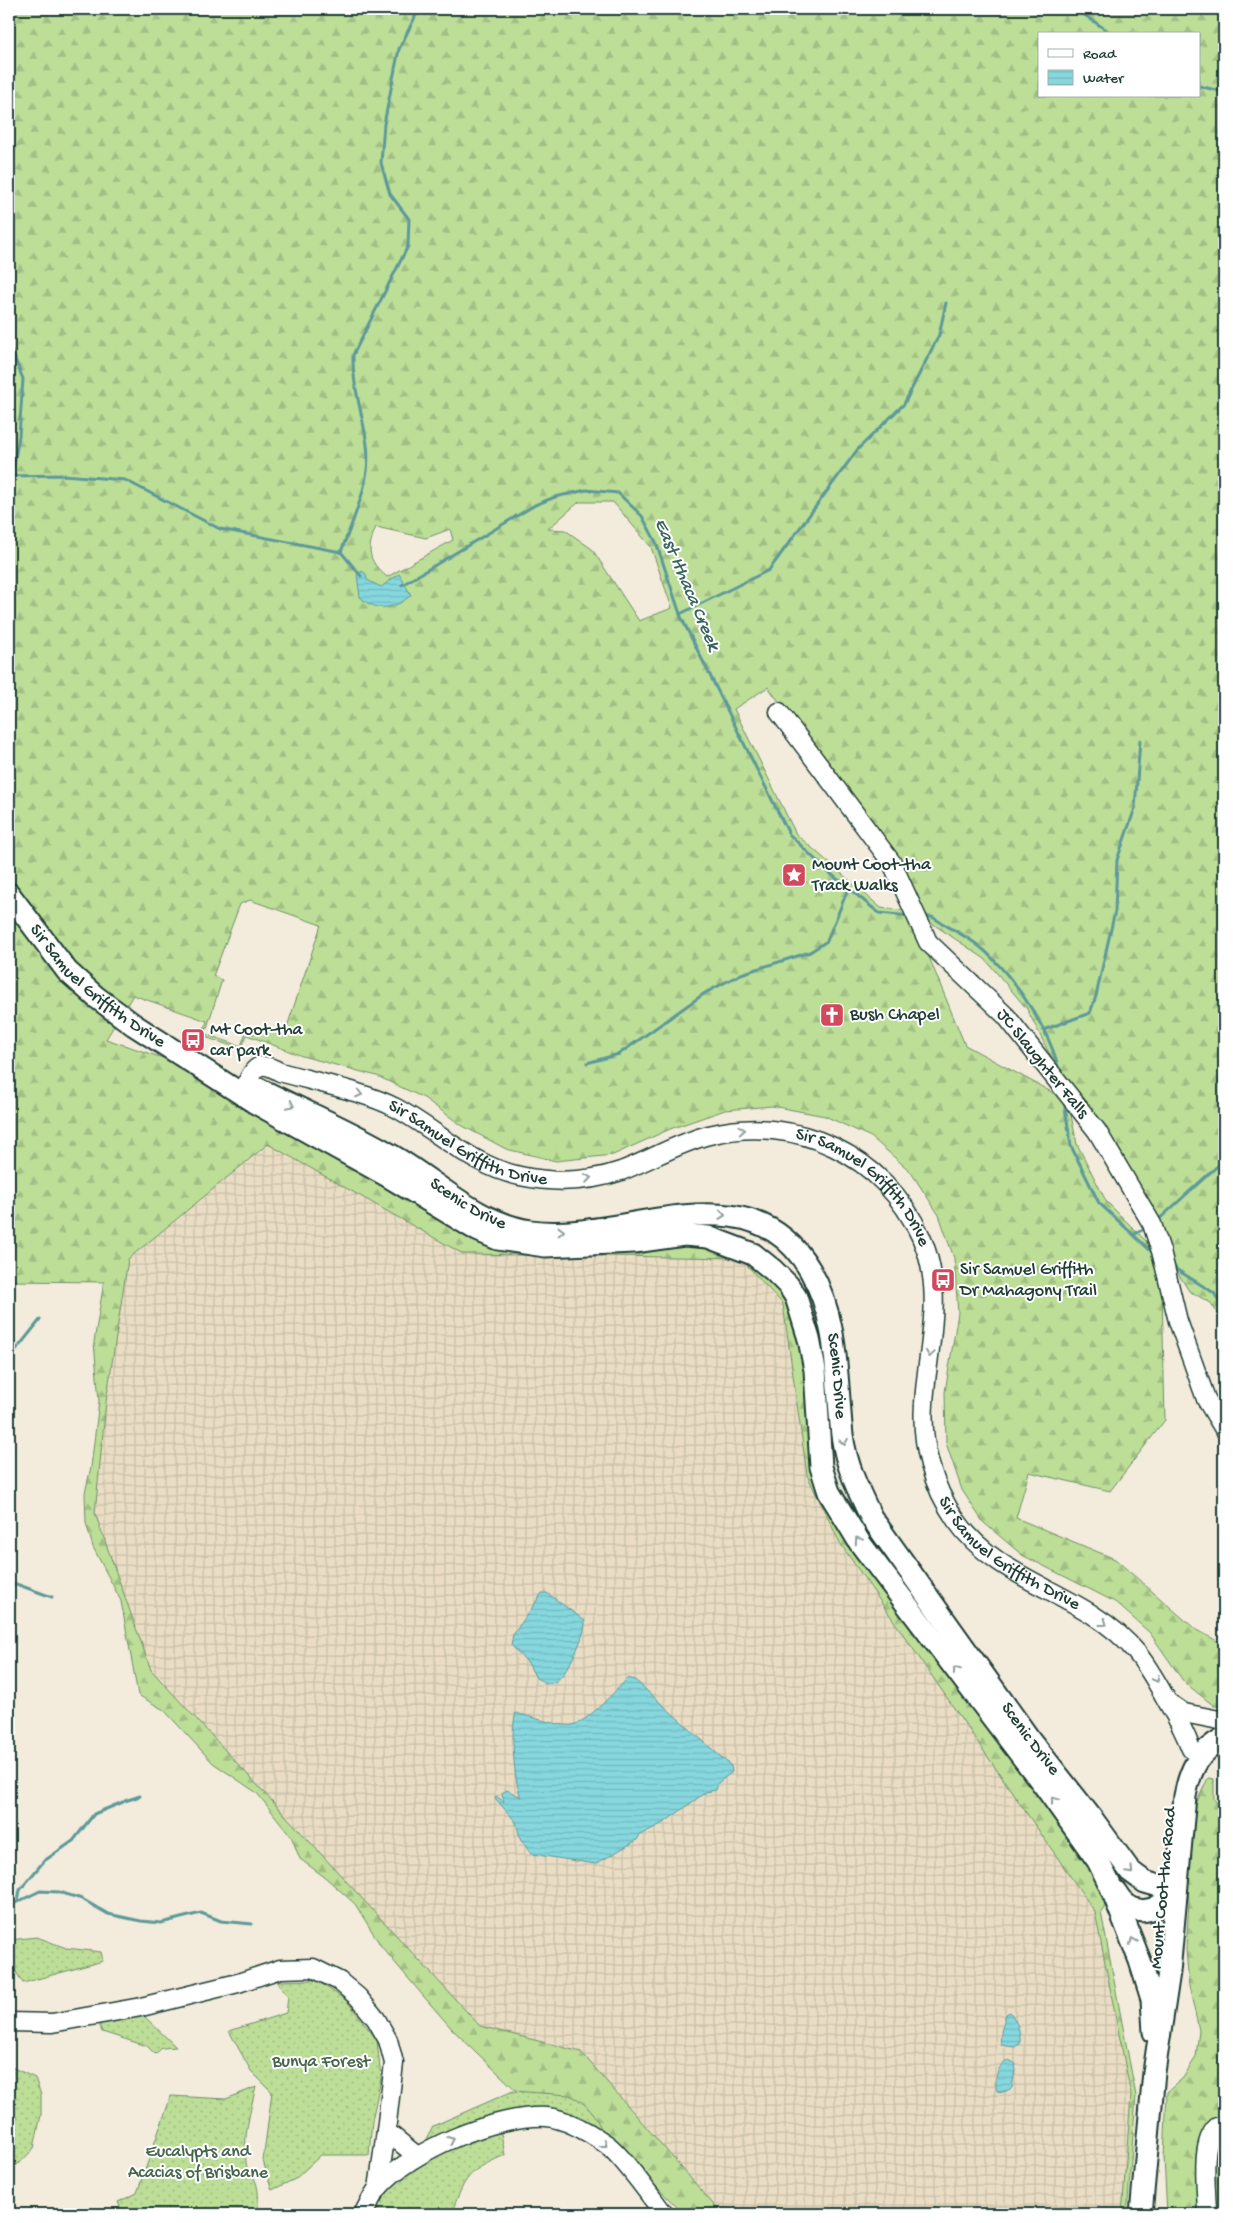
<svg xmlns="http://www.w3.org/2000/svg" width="1233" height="2223" font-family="'Gochi Hand',sans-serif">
<defs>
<pattern id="industrial-grid" width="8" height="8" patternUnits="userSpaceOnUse" patternTransform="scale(1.25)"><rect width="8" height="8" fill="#eaddc4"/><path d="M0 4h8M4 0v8" fill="none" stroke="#c8bfa9"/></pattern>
<pattern id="forest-firs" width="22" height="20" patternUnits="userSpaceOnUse" patternTransform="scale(1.25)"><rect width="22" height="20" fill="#bcde97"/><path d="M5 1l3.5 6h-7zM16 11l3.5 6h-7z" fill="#a1bf83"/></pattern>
<pattern id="garden-dots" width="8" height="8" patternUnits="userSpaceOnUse" patternTransform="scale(1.25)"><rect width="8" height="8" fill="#bcde97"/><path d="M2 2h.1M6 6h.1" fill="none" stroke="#a1bf83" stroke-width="1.8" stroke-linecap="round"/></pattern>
<pattern id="water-rules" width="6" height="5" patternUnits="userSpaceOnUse" patternTransform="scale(1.25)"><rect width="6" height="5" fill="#86d7de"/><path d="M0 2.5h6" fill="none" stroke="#73b9bf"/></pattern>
</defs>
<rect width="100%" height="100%" fill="#f3ebdc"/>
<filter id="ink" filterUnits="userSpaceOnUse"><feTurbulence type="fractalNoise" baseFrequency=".02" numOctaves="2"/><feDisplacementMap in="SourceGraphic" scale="10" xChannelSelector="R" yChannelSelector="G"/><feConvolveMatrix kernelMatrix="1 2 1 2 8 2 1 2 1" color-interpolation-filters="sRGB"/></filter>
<g filter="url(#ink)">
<polygon fill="url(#industrial-grid)" points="269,1144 463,1254 740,1258 783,1304 807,1475 840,1543 1095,1912 1131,2095 1122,2214 733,2214 720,2212 581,2052 480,2026 151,1670 95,1513 106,1402 128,1259"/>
<g fill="url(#forest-firs)" stroke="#6e8e66" fill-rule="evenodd">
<path d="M9 9H1224V1324L1211 1303 1189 1291 1167 1256 1156 1222 1102 1122 1052 1059 1027 1009 985 959 930 922 900 864 768 687 734 709 796 834 881 908 910 911 965 1045 1068 1101 1077 1144 1106 1201 1155 1250 1162 1289 1165 1420 1110 1491 1029 1472 1016 1518 1115 1559 1194 1628 1224 1645V1706H1214L1184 1682 1150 1633 1115 1602 1022 1555 983 1522 962 1490 946 1443 945 1392 958 1313 954 1258 939 1215 910 1171 871 1137 825 1116 772 1106 725 1110 670 1129 613 1155 556 1161 506 1149 461 1125 424 1098 377 1076 302 1056 247 1035 241 1049 202 1036 207 1021 133 995 106 1039 169 1060 463 1229 686 1242 737 1251 787 1295 804 1358 814 1465 1072 1837 1110 1902 1101 1912 1136 2096 1127 2214H1122L1131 2095 1095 1912 840 1543 807 1475 783 1304 740 1258 463 1254 268 1144 128 1259 106 1402 95 1513 151 1670 480 2026 581 2052 720 2212 733 2214H684L613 2144 521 2095 452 2029 425 1998 381 1946 355 1904 326 1878 300 1859 291 1836 257 1793 213 1763 164 1710 138 1695 121 1601 93 1547 86 1523 85 1493 91 1467 99 1401 94 1342 104 1282 9 1281ZM1039 34H1199V96H1039ZM579 502H613L651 547 672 608 639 621 592 549 565 530 548 529ZM376 527 426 538 450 529 453 540 387 577C368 561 366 550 376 527ZM250 900 321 925 284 1036 257 1027 255 1034 246 1032 241 1046 205 1034 222 980 213 976 240 904Z"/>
<path d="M1208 1778 1214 1779V1799L1219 1806 1224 1807V2120L1212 2119C1187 2140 1198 2185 1200 2214H1167L1164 2157 1167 2092 1183 2078 1196 2057 1199 2030 1189 1986 1186 1949 1189 1902 1185 1855 1195 1806Z"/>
<polygon points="1212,2137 1224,2137 1224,2214 1213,2214"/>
</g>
<g fill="url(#garden-dots)" stroke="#6e8e66">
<polygon points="37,1937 66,1948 101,1952 103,1961 23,1983 9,1961 9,1940"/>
<polygon points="316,1980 347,2001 377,2040 381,2078 372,2121 369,2155 321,2155 295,2179 272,2190 263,2161 272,2092 251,2071 229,2031 286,2013 288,1997 277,1981"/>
<polygon points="143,2015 176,2047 162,2048 155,2054 147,2046 102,2032 99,2024"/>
<polygon points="9,2066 35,2078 41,2095 41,2115 34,2148 21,2162 9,2169"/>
<path d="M256 2087C250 2111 243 2138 246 2163 247 2170 253 2174 255 2180 260 2191 258 2203 257 2214H206L198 2211 187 2214H123L118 2202 137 2193 171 2096 226 2099Z"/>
<path d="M513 2091 569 2095C587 2101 598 2119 604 2136L550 2115 421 2148 433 2126Z"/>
<path d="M500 2128 505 2155C466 2172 466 2176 451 2214H368L395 2179 461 2140Z"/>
</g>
<g fill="url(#water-rules)" stroke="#5d999a">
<path d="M362 571 366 574 367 580 381 587 399 574 411 595C396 609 376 613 360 597L357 575Z"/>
<path d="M542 1593H547L585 1621C586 1634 567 1677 554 1682 548 1685 542 1681 536 1678L528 1663 511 1645 513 1635Z"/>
<path d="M628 1678 635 1680 731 1766 732 1772 718 1783 716 1790 706 1792 665 1822 640 1835 637 1840 596 1864 531 1854 520 1838 516 1822 495 1798 496 1796 504 1802 502 1793 507 1790 521 1797C514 1783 510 1728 516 1713 528 1716 562 1727 572 1725 587 1723 616 1690 628 1678Z"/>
<path d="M1010 2012C1017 2022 1021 2032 1020 2044L1014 2047 1001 2045C999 2036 1003 2024 1006 2014Z"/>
<path d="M1009 2060 1016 2064 1012 2088 1004 2092 997 2091C994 2078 997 2066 1009 2060Z"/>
</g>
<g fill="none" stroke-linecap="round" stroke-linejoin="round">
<g stroke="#5d999a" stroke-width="3">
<polyline points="1076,9 1112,34"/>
<polyline points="1199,86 1224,92"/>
<polyline points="9,344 23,379 19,436 12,475"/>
<polyline points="9,476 64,475 125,480 220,529 341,552"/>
<path d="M361 576 341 552C353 519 372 481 367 445 363 414 352 386 353 355L408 246 409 219 390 194 381 163 384 124 399 49 419 9"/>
<polyline points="402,585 535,505 555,497 586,490 618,493 642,516 656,542 681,617 789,834 826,870 879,913 910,916"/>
<polyline points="680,614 769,570 858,449 904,404 939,335 946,303"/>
<path d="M924 917H932C951 929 975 940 990 956 1018 984 1051 1032 1059 1071"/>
<polyline points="1043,1030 1090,1013 1096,996 1115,911 1117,860 1135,808 1140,740"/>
<polyline points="587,1063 619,1054 705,993 741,974 810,952 827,941 848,889"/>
<polyline points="1064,1101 1071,1146 1099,1203 1154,1254"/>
<polyline points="1156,1222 1224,1160"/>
<polyline points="1135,1234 1146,1228"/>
<polyline points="1171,1266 1214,1293 1224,1309"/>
<polyline points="20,1345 40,1320"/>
<polyline points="9,1359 18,1347"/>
<polyline points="9,1586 16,1584 52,1597"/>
<polyline points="125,1801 140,1796"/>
<polyline points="18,1901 20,1890 44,1861 73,1841 94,1814 123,1802"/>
<polyline points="9,1906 40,1891 59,1892 82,1899 108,1914 141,1921 161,1923 201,1913 221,1921 252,1924"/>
</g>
<defs>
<g id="minor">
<polyline points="779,712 892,863 928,942 1006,1016 1097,1131 1152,1224 1161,1251 1178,1321 1206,1399 1224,1429"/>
<path id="s1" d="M247 1083C255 1063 263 1062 280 1072 315 1082 366 1092 396 1108 438 1131 472 1166 520 1176 553 1183 589 1182 621 1171 650 1160 678 1143 709 1135 795 1113 885 1155 921 1237 946 1293 927 1347 924 1404 921 1444 932 1486 956 1520 990 1569 1045 1584 1093 1615 1132 1640 1146 1662 1167 1701 1176 1716 1185 1732 1191 1749"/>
<polyline points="1169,1703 1184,1713 1224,1721"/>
<polyline points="9,2022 52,2023 141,2007 238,1983 280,1969 313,1968 339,1981 358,1997 376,2019 388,2040 394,2063 386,2131"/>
<polyline points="378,2189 386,2131 417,2156"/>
<path d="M363 2214C368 2206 372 2195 378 2188 410 2150 498 2114 547 2117 566 2119 590 2133 606 2144 622 2155 651 2197 664 2214"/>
<path d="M1207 2214C1207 2191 1199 2143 1217 2127L1224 2128"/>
</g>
<g id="major">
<path id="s2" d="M9 894 67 971 96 997 134 1025 254 1102 386 1175 477 1230 498 1239 545 1246 634 1242 684 1235 708 1237 753 1254 773 1270 788 1285 796 1297 809 1339 815 1370 821 1467 829 1492 860 1543 1046 1788 1098 1861 1110 1885 1140 1961 1152 1999 1154 2032"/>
<path id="s3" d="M259 1089C303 1111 349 1130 391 1155 438 1182 476 1223 531 1231 623 1244 749 1165 810 1270 839 1320 836 1380 842 1435 846 1465 858 1490 871 1517L1030 1740 1093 1820 1130 1871 1145 1882 1176 1891"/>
<path d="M1115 1891C1132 1921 1157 1913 1176 1891"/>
<path d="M1141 2214 1154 2072 1169 1972 1185 1796C1190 1769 1199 1751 1224 1738"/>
</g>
</defs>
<use href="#minor" stroke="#1f3d34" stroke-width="21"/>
<use href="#major" stroke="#1f3d34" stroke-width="25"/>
<use href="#minor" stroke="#fff" stroke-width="18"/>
<use href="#major" stroke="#fff" stroke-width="21"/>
</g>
<defs><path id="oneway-chevron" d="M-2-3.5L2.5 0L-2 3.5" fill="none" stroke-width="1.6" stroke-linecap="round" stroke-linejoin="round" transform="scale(1.25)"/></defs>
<g stroke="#8f9e9a">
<use href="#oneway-chevron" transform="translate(359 1094) rotate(14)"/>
<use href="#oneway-chevron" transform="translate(291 1105) rotate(26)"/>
<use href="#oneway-chevron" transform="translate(742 1130) rotate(-4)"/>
<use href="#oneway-chevron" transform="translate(588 1178) rotate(-8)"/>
<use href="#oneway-chevron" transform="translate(722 1215) rotate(6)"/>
<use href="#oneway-chevron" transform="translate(561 1231) rotate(-1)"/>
<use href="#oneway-chevron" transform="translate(930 1354) rotate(98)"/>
<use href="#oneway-chevron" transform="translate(844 1442) rotate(80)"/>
<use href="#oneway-chevron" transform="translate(858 1540) rotate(-124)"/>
<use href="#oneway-chevron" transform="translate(1104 1623) rotate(36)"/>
<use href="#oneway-chevron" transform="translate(956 1670) rotate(-127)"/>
<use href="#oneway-chevron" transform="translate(1156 1679) rotate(62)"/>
<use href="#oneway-chevron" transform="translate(1054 1800) rotate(-127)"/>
<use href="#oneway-chevron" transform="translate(1130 1871) rotate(46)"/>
<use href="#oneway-chevron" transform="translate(1133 1941) rotate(-112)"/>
<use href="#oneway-chevron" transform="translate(451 2140) rotate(-25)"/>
<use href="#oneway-chevron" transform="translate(604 2144) rotate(37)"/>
</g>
</g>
<defs>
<symbol id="sight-square" viewBox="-11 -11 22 22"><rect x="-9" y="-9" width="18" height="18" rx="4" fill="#d1495b" stroke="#fff"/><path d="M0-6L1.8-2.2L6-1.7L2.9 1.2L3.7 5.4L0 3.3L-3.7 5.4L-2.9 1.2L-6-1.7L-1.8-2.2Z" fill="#fff"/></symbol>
<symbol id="church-square" viewBox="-11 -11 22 22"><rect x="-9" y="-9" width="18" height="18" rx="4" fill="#d1495b" stroke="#fff"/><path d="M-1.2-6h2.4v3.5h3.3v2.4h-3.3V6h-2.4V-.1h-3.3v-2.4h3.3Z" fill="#fff"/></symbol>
<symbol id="bus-square" viewBox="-11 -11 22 22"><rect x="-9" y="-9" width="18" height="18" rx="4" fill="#d1495b" stroke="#fff"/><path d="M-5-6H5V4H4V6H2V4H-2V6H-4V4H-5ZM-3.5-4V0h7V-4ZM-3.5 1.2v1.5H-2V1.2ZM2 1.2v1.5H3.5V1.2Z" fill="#fff"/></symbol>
</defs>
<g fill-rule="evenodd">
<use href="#sight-square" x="780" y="861" width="28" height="28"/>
<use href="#church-square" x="818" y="1001" width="28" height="28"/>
<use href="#bus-square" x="179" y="1026" width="28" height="28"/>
<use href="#bus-square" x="929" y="1266" width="28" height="28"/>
</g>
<g text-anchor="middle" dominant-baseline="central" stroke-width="4" stroke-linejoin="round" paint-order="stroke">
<g font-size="18" fill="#1f3d34" stroke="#fff" text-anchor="start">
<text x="812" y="865">Mount Coot-tha<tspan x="812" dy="21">Track Walks</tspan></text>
<text x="850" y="1015">Bush Chapel</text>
<text x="210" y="1030">Mt Coot-tha<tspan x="210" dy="21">car park</tspan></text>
<text x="960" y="1270">Sir Samuel Griffith<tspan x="960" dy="21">Dr Mahagony Trail</tspan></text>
</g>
<g font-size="18" fill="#1f3d34" stroke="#fff">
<text stroke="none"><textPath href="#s2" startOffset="129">Sir Samuel Griffith Drive</textPath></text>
<text transform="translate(1042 1064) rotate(51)">JC Slaughter Falls</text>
<text stroke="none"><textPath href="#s1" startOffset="246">Sir Samuel Griffith Drive</textPath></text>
<text stroke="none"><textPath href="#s1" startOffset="681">Sir Samuel Griffith Drive</textPath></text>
<text stroke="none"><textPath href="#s3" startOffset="239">Scenic Drive</textPath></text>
<text stroke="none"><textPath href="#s3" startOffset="719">Scenic Drive</textPath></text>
<text stroke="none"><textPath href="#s1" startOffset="1115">Sir Samuel Griffith Drive</textPath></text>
<text stroke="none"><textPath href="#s3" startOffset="1139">Scenic Drive</textPath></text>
<text transform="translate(1164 1888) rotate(-85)">Mount Coot-tha Road</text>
</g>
<g font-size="18" fill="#46654d" stroke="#fff">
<text x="321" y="2062">Bunya Forest</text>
<text x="198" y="2152">Eucalypts and<tspan x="198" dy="21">Acacias of Brisbane</tspan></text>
</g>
<g font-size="19" font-style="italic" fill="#39645e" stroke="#fff">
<text transform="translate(686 585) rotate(67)">East Ithaca Creek</text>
</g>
</g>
<rect width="1233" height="2223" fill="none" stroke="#fff" stroke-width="30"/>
<rect x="15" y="15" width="1203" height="2193" fill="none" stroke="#1f3d34" stroke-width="2" filter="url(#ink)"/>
<rect x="1038" y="32" width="162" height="65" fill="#ffffff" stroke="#a5b1ae"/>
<rect x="1048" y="49" width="25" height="8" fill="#ffffff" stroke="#a5b1ae"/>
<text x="1083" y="58" font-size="15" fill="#1f3d34">Road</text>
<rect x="1048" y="70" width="25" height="15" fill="url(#water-rules)" stroke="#a5b1ae"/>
<text x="1083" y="82" font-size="15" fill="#1f3d34">Water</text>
</svg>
